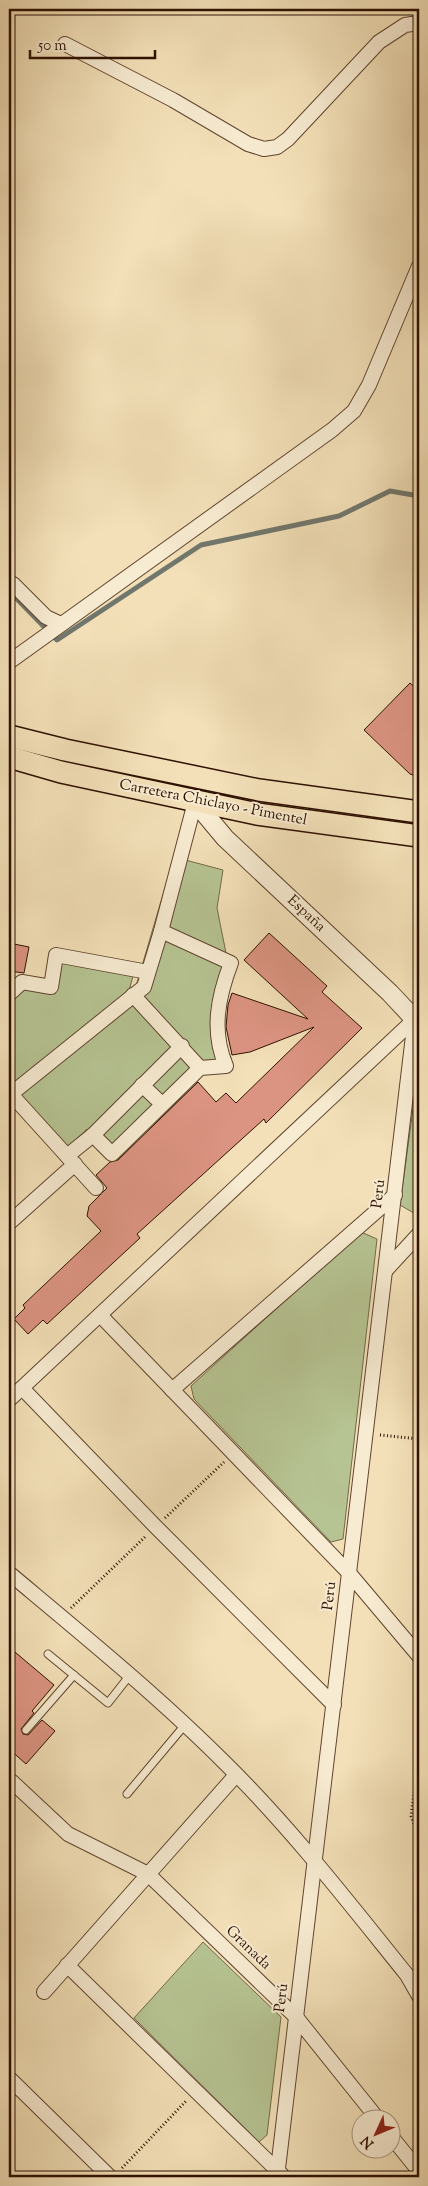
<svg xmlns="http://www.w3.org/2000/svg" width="428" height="2186" font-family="'Sorts Mill Goudy',serif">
<rect width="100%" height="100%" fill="#f3e0b8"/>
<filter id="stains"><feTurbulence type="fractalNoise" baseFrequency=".004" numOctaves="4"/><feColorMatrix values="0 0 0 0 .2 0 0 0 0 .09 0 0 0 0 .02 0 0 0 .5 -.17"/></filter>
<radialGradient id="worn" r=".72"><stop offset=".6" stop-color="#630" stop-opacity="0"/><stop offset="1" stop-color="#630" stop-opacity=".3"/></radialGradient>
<g fill="#b6c392" stroke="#726a49">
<polygon points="174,857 223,870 217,908 227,958 214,1005 211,1033 218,1063 210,1070 134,993"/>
<polygon points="61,960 134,972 128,995 203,1075 119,1162 87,1129 67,1148 9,1083 9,987 55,994"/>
<polygon points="419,1064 419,1213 412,1212 400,1205"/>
<polygon points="361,1232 377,1239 343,1539 331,1542 194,1399 191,1386"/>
<polygon points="203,1942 281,2017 267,2135 259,2142 134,2018"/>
</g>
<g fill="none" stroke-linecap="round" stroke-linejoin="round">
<polyline stroke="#71776d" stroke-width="5" points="9,595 16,598 57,640 201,545 339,516 390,491 419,496"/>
</g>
<g fill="#dc9482" stroke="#2f1100">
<polygon points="410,683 419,691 419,777 410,774 364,730"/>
<polygon points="269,933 327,986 322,992 362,1028 266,1123 264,1119 137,1234 140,1238 47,1324 43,1320 28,1334 14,1319 25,1308 23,1305 101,1231 87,1216 89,1206 107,1188 96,1175 110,1162 118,1160 198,1082 216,1102 226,1093 236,1103 314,1027 250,1052 232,1055 226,1027 228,1005 232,993 308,1019 244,960"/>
<polygon points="9,943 29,947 24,973 9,971"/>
<polygon points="9,1647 54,1685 32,1711 34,1713 21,1729 23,1734 28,1735 42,1720 55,1731 26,1764 9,1749"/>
</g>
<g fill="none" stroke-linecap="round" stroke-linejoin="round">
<defs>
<g id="service">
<polyline points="48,1654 108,1703 130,1675"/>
<polyline points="26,1730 74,1675"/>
<polyline points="127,1794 184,1726"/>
</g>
<g id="minor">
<polyline points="65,44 173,100 248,144 264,149 277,147 288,139 379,42 405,25 419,23"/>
<polyline points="9,583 13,584 46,617 61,624"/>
<polyline points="9,662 332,430 354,411 369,385 419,266"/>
<polyline points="9,994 22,982 51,987 56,955 148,972"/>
<polyline points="133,995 200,1068"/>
<polyline points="142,1085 162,1104"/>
<polyline points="9,1092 96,1188"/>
<polyline points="11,1094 144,987 161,931 195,802"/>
<polyline points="93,1135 182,1046"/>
<path d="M67 1156 93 1135 112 1154 200 1068 226 1066C211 1031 218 997 231 963L161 931"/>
<polyline points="9,1223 75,1164"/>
<polyline points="386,1270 419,1234"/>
<polyline points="100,1315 349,1573 419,1656"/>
<polyline points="22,1388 156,1527 334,1705"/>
<polyline points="172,1390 395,1195"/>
<polyline points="9,1400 415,1019"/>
<path d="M9 1573C82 1634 157 1695 225 1763 291 1828 349 1903 407 1975L419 1996"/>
<polyline points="9,1779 68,1834 148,1874 296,2017 377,2118"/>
<polyline points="67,1965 282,2175"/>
<polyline points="44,1992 236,1775"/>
<polyline points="10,2079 110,2177"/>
<polyline points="390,2135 415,2166"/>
<polyline points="277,2177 415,1019"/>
</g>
<polyline id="tertiary" points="195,802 225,838 390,993 419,1024"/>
<g id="primary">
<polyline points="9,736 65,750 259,790 419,812"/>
<polyline points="9,757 61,772 257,814 419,836"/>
</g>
</defs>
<use href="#service" stroke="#60452e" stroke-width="9"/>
<use href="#minor" stroke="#60452e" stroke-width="16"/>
<use href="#tertiary" stroke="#60452e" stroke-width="20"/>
<use href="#primary" stroke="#2f1100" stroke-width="24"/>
<g stroke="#2f1100" stroke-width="3" stroke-dasharray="1 2.5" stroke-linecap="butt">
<polyline points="380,1435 419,1439"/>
<polyline points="165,1518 224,1462"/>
<polyline points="71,1608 146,1536"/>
<polyline points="419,1757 411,1816 419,1837"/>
<polyline points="122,2168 187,2100"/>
</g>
<use href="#service" stroke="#f7ebd1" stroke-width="7"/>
<use href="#minor" stroke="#f7ebd1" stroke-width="14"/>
<use href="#tertiary" stroke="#f7ebd1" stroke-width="18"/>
<use href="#primary" stroke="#f3e0b8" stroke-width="21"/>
</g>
<g text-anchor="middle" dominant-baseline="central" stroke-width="4" stroke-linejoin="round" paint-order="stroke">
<g font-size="15" fill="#2f1100" stroke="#f7ebd1">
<text transform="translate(213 803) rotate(11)">Carretera Chiclayo - Pimentel</text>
<text transform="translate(306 914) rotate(43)">España</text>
<text transform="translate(379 1194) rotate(-83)">Perú</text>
<text transform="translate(330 1596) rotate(-83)">Perú</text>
<text transform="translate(248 1948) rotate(44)">Granada</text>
<text transform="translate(282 1998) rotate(-83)">Perú</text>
</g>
</g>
<rect width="428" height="2186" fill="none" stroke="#f3e0b8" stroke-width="30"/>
<rect x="10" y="10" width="408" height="2166" fill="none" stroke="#2f1100" stroke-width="2.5"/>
<rect x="15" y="15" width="398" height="2156" fill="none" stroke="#2f1100"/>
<g transform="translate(376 2134) rotate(226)"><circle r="24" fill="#f7ebd1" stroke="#a7947d"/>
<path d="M0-4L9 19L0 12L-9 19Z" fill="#8f2418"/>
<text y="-8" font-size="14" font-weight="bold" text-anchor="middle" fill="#2f1100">N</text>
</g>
<path d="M30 50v8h125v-8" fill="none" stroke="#2f1100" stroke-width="2.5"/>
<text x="38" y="50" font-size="15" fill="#2f1100" stroke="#f7ebd1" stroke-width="4" paint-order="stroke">50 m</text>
<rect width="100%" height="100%" filter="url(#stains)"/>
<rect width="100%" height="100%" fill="url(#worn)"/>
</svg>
